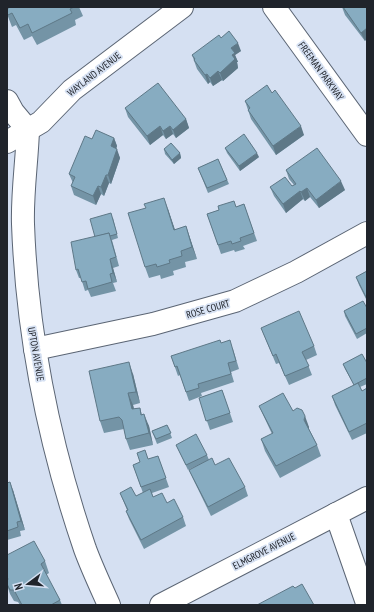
<svg xmlns="http://www.w3.org/2000/svg" width="374" height="612" font-family="'PT Sans Narrow',sans-serif">
<rect width="100%" height="100%" fill="#d5e0f2"/>
<g fill="none" stroke-linecap="round" stroke-linejoin="round">
<defs>
<g id="street">
<polyline points="274,7 367,135"/>
<path d="M7 101 13 112 28 130C27 161 22 193 23 224 27 334 49 444 85 549 92 568 101 587 109 605"/>
<polyline points="7,142 41,122 72,90 182,7"/>
<polyline points="35,349 153,324 235,301 296,272 367,233"/>
<polyline points="336,514 367,603"/>
</g>
<polyline id="secondary" points="161,605 367,498"/>
</defs>
<use href="#street" stroke="#5b6574" stroke-width="24"/>
<use href="#secondary" stroke="#5b6574" stroke-width="24"/>
<use href="#street" stroke="#fff" stroke-width="22"/>
<use href="#secondary" stroke="#fff" stroke-width="22"/>
</g>
<g fill="#7494a6">
<polygon points="10,7 79,7 83,16 75,20 76,25 37,45 32,36 24,40 16,25 12,27 7,14 7,9"/>
<polygon points="342,7 367,7 365,41 345,15"/>
<polygon points="221,38 241,51 235,55 238,62 237,62 238,68 223,81 222,80 213,86 210,82 208,84 197,69 192,55"/>
<polygon points="245,101 304,135 276,155 251,119"/>
<polygon points="125,108 186,119 189,128 176,138 173,134 166,139 163,135 150,145 128,117"/>
<polygon points="114,138 117,146 116,149 120,158 111,184 109,183 104,196 101,194 96,205 74,195 71,186 73,183 69,174 92,139"/>
<polygon points="225,148 259,157 240,171 227,153"/>
<polygon points="164,149 180,153 181,158 174,164 165,154"/>
<polygon points="218,159 229,184 208,193 198,168"/>
<polygon points="286,170 345,190 319,208 310,197 305,201 303,199 286,213 274,196 270,187 292,186 294,185 289,179"/>
<polygon points="244,204 257,241 243,246 245,249 235,252 234,250 221,254 207,214 219,210 236,207"/>
<polygon points="168,209 175,230 186,226 197,259 185,262 186,267 173,271 174,275 161,279 160,275 149,278 145,267"/>
<polygon points="113,218 118,238 112,240 119,266 113,268 117,282 113,283 116,291 91,297 88,290 85,291 81,278 79,278 76,270 95,237"/>
<polygon points="367,271 367,301 359,285 356,277"/>
<polygon points="367,308 367,333 357,339 345,316 344,311"/>
<polygon points="261,328 314,346 317,355 306,360 312,375 289,385 279,363 276,364"/>
<polygon points="221,343 233,349 239,369 231,372 234,382 201,393 202,396 189,401 180,375 178,376 171,356"/>
<polygon points="367,363 367,384 360,387 362,391 367,388 367,433 352,440 335,405 332,396 354,385 345,369 343,364"/>
<polygon points="133,374 140,403 133,405 134,409 140,408 142,415 149,426 153,445 130,450 126,439 124,429 104,433 100,421"/>
<polygon points="222,390 233,422 210,430 199,398"/>
<polygon points="259,406 293,411 309,427 309,429 317,445 321,456 280,478 265,451 261,439 272,434 264,417"/>
<polygon points="167,425 172,438 157,444 152,431"/>
<polygon points="176,445 207,455 209,460 188,470"/>
<polygon points="158,456 169,487 152,493 153,497 167,503 183,517 186,526 144,549 129,519 126,511 127,510 120,493 136,496 143,493 133,465"/>
<polygon points="215,465 245,487 248,496 211,516 193,479 189,470"/>
<polygon points="7,483 13,490 25,530 20,531 21,536 7,540"/>
<polygon points="7,555 45,561 49,573 46,575 60,600 62,605 20,605 18,602 14,601 10,594 7,585"/>
</g>
<g fill="#5e7887">
<polygon points="367,28 367,39 365,41 361,33"/>
<polygon points="238,43 241,51 235,55 238,62 237,62 238,68 223,81 220,73 232,55 231,48"/>
<polygon points="218,71 222,80 213,86 210,78"/>
<polygon points="207,74 210,82 208,84 205,75"/>
<polygon points="186,119 189,128 176,138 173,130"/>
<polygon points="160,126 163,135 150,145 147,136"/>
<polygon points="170,126 173,134 166,139 163,131"/>
<polygon points="301,126 304,135 276,155 273,146"/>
<polygon points="114,138 117,146 114,155 111,146"/>
<polygon points="117,149 120,158 111,184 108,175"/>
<polygon points="180,153 181,158 174,164 172,160"/>
<polygon points="257,153 259,157 240,171 239,166"/>
<polygon points="106,175 109,183 104,196 101,187"/>
<polygon points="341,181 345,190 319,208 316,200"/>
<polygon points="98,186 101,194 96,205 93,196"/>
<polygon points="307,188 310,197 305,201 301,192"/>
<polygon points="300,191 303,199 286,213 283,204"/>
<polygon points="164,198 168,209 179,242 174,230"/>
<polygon points="186,226 197,259 192,247"/>
<polygon points="110,259 113,268 117,282 113,273"/>
<polygon points="129,362 133,374 140,403 136,392"/>
<polygon points="128,393 133,405 137,421 132,409"/>
<polygon points="144,414 149,426 153,445 149,433"/>
<polygon points="305,416 309,427 308,432 304,420"/>
<polygon points="10,482 13,490 25,530 21,521"/>
</g>
<g fill="#87acc1" stroke="#5e7887">
<polygon points="10,7 74,7 70,9 72,13 32,33 28,24 20,28 12,13 8,15 7,13 7,9"/>
<polygon points="343,7 367,7 367,28 361,33"/>
<polygon points="229,31 238,43 231,48 235,53 232,55 235,59 220,73 218,71 210,78 207,74 205,75 194,60 195,59 192,55 219,35 221,38"/>
<polygon points="158,83 186,119 173,130 170,126 163,131 160,126 147,136 125,108"/>
<polygon points="267,85 272,93 275,90 301,126 273,146 248,110 250,108 245,101"/>
<polygon points="96,130 114,138 111,146 117,149 108,175 106,175 101,187 98,186 93,196 71,186 75,177 69,174 85,136 92,139"/>
<polygon points="244,134 257,153 239,166 225,148"/>
<polygon points="171,143 180,153 172,160 164,149"/>
<polygon points="317,148 341,181 316,200 307,188 301,192 300,191 283,204 270,187 285,177 292,186 296,184 286,170"/>
<polygon points="218,159 227,180 207,188 198,168"/>
<polygon points="164,198 174,230 186,226 192,247 181,251 182,256 169,260 170,263 157,267 156,264 145,267 128,213 146,208 144,204"/>
<polygon points="234,201 236,207 244,204 254,233 240,238 241,241 232,244 231,241 218,245 207,214 219,210 218,206"/>
<polygon points="111,213 117,234 110,236 109,233 95,237 90,219"/>
<polygon points="109,233 116,257 110,259 113,273 110,274 112,282 88,289 86,281 82,282 78,269 76,270 71,242"/>
<polygon points="367,271 367,299 356,277"/>
<polygon points="363,301 367,308 367,328 356,334 344,311"/>
<polygon points="299,311 314,346 302,352 309,366 285,376 276,354 273,356 261,328"/>
<polygon points="220,340 221,343 230,340 236,361 228,363 231,374 198,384 199,388 186,392 177,366 175,367 171,356"/>
<polygon points="362,354 367,363 367,378 354,385 343,364"/>
<polygon points="129,362 136,392 128,393 132,409 140,408 141,415 144,414 149,433 126,439 122,420 119,417 100,421 89,371"/>
<polygon points="358,383 362,391 367,388 367,423 349,432 332,396"/>
<polygon points="222,390 230,413 206,421 199,398"/>
<polygon points="283,393 293,411 297,408 302,410 305,416 304,420 317,445 276,466 261,439 273,433 259,406"/>
<polygon points="167,425 171,433 156,439 152,431"/>
<polygon points="196,434 207,455 186,465 176,445"/>
<polygon points="145,450 148,459 158,456 166,478 141,487 133,465 140,462 137,453"/>
<polygon points="212,458 215,465 229,458 245,487 208,507 189,470"/>
<polygon points="10,482 21,521 17,522 18,527 7,531 7,483"/>
<polygon points="131,487 136,496 150,489 153,497 162,493 167,503 174,499 183,517 141,540 126,511 128,510 120,493"/>
<polygon points="34,541 45,561 41,564 60,600 51,605 22,605 14,590 10,590 7,584 7,581 8,579 7,577 7,555"/>
<polygon points="302,584 314,605 257,605 293,586 295,588"/>
</g>
<g text-anchor="middle" dominant-baseline="central" stroke-width="3.5" stroke-linejoin="round" paint-order="stroke">
<g font-size="10" fill="#20242b" stroke="#d5e0f2">
<text transform="translate(321 71) rotate(54)">FREEMAN PARKWAY</text>
<text transform="translate(94 74) rotate(-38)">WAYLAND AVENUE</text>
<text transform="translate(208 309) rotate(-16)">ROSE COURT</text>
<text transform="translate(36 354) rotate(80)">UPTON AVENUE</text>
<text transform="translate(264 551) rotate(-27)">ELMGROVE AVENUE</text>
</g>
</g>
<rect width="374" height="612" fill="none" stroke="#20242b" stroke-width="16"/>
<g transform="translate(28 584) rotate(254)" stroke="#d5e0f2" stroke-width="3" paint-order="stroke">
<path d="M0-3L7 15L0 10L-7 15Z" fill="#20242b"/>
<text y="-6" font-size="11" font-weight="bold" text-anchor="middle" fill="#20242b">N</text>
</g>
</svg>
